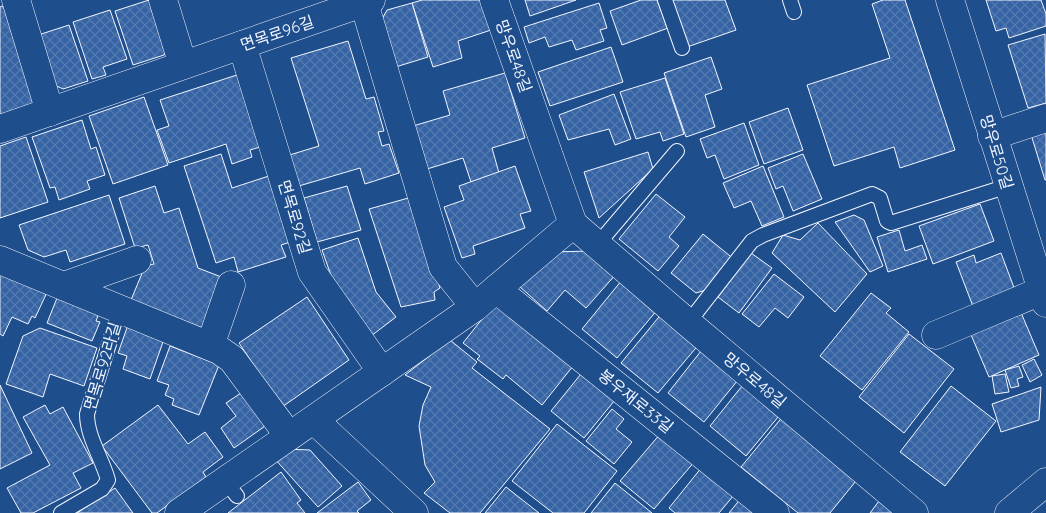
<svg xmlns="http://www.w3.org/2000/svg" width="1046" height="513" font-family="Quicksand,'Noto Sans KR',sans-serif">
<defs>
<pattern id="building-cross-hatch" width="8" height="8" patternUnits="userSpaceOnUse" patternTransform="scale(1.25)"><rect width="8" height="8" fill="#3563a3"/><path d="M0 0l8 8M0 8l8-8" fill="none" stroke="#537ab1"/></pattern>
</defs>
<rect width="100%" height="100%" fill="#1f4e8c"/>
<g fill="url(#building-cross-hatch)" stroke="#f2f6ff">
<polygon points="149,0 155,0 170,46 164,55 133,65 115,11"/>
<polygon points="422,0 481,0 491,30 458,41 462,58 433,67 412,3"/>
<polygon points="525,0 576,0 530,16"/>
<polygon points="641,0 657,0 668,28 622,45 610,11"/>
<polygon points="670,0 725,0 736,30 687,47"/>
<polygon points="883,0 905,0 955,150 900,168 894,147 834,166 807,85 890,58 872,4"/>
<polygon points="986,0 1041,0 1046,14 1046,26 1009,38 1006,28 996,31"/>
<polygon points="412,3 428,57 389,69 377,28 387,10"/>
<polygon points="599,3 607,28 600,30 604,41 576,50 572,40 549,47 545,37 529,43 524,27"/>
<polygon points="2,6 10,15 38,106 0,117 0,7"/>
<polygon points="110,10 127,59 103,67 106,75 92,79 73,22"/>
<polygon points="69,25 88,81 63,89 48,82 32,37"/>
<polygon points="1045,34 1046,103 1028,108 1008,45"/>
<polygon points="348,41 366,99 374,97 384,131 378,132 382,146 389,144 399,173 365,184 360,168 292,188 283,157 319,146 291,58"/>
<polygon points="611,47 623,82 550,106 538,72"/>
<polygon points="711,57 722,89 705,95 715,127 686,137 664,73"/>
<polygon points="246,72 270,144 250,150 252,157 232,164 226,144 169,163 157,130 169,126 160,100"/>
<polygon points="505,73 525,138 492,148 499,173 471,182 463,158 427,169 413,126 450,115 443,91"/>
<polygon points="665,78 684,134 663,141 660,132 636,139 620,92"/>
<polygon points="614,94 631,139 615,145 609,129 568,140 559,115"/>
<polygon points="144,97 168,165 113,184 89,116"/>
<polygon points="788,108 803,150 764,164 749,122"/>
<polygon points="82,120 91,149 96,147 105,175 87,181 90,189 59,200 55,187 50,188 32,137"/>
<polygon points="744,123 759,165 724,179 715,155 707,158 700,139"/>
<polygon points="1046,123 1046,180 1045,180 1029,128"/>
<polygon points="26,137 48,202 0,218 0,146"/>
<polygon points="648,152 653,169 599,218 584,172"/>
<polygon points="221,154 232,188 275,174 297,240 281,245 286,257 238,272 234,257 216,263 184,166"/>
<polygon points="803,154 822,199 793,211 783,186 776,189 768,168"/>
<polygon points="515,166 531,211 520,214 525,228 473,246 475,254 462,258 444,207 464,200 459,186"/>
<polygon points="763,166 784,217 762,226 751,201 734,208 723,183"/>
<polygon points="155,186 164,213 179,208 198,268 224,278 205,329 131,300 145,266 154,264 148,245 135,248 119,198"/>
<polygon points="347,186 361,230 317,242 304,198"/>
<polygon points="656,194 685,217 669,237 679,246 658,271 619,239"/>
<polygon points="109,195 125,244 70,262 66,250 44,257 28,250 19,225"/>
<polygon points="412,197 440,288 434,292 435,300 401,307 369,209"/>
<polygon points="980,204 994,241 933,264 919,226"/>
<polygon points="854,215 864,220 883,266 870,272 835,222"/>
<polygon points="818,223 867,274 835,312 772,253 783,235 800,240"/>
<polygon points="899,230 905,251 922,245 927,259 888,272 877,237"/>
<polygon points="703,234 735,260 712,288 696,293 671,273"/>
<polygon points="358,238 376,292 396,317 371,336 337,292 322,250"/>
<polygon points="591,251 617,273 586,308 565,290 547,311 519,286 550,252"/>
<polygon points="751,253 772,268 739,313 718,297"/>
<polygon points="1001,253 1016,293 974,309 956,262 974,255 976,263"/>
<polygon points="0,265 50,286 35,318 32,316 28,324 12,317 3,336 0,334"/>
<polygon points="774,274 804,297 788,318 775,308 759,327 742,314"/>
<polygon points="622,280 658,309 617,358 582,329"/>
<polygon points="59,293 100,310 96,321 100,322 92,341 47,323"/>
<polygon points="871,293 891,308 886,313 909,332 862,390 820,356"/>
<polygon points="307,297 349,360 282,407 239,343"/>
<polygon points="498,299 577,361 542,405 506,375 503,379 477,359 480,356 463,343"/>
<polygon points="1019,308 1039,355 989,377 969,330"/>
<polygon points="663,312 700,343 658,393 621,363"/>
<polygon points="128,325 164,339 150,379 123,369 127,356 118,353"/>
<polygon points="40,328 97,348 84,386 50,374 43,397 6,384 23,336"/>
<polygon points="909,334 954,369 904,433 859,397"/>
<polygon points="450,340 477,362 472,368 550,429 480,513 450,513 424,493 435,482 425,465 419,426 423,405 431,387 405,375"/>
<polygon points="170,346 219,365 199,415 172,405 174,399 165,395 169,385 157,381"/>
<polygon points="705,346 742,375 704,422 668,393"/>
<polygon points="1034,359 1042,375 1030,382 1022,365"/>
<polygon points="1019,366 1023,377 1017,379 1019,386 1011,388 1005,370"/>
<polygon points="585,369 619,395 584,438 551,411"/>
<polygon points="1005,374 1009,392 995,394 992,376"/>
<polygon points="746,381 783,411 746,456 710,426"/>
<polygon points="0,385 32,453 0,469"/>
<polygon points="951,386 996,421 945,486 900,452"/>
<polygon points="1041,387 1039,420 1001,432 992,404"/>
<polygon points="244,391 268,424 234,448 221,428 236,416 226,403"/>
<polygon points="45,405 50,414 63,407 93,463 73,473 81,488 33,513 21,513 7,488 50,465 23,417"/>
<polygon points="158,405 188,444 205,432 223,457 203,472 206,477 157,513 152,513 102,446"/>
<polygon points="612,409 624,419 616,429 632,442 614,464 586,441"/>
<polygon points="784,415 860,476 830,513 798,513 741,467"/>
<polygon points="557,424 617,471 584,513 553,513 512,481"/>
<polygon points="661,433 695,461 654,509 620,481"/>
<polygon points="285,449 310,450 342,486 318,507 274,458"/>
<polygon points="706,462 739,489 719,513 675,513 669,508"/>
<polygon points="281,472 301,500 297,503 305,513 228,513"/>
<polygon points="358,482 371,500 357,511 359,513 317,513"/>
<polygon points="615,483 652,513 591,513"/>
<polygon points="506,487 539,513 485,513"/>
<polygon points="115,488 133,513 77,513"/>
<polygon points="746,492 772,513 729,513"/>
<polygon points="885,493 910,513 870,513"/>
</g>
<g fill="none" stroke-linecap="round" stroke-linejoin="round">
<defs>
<g id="lane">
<polyline points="665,0 682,48"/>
<polyline points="790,0 794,12"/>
<polyline points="597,245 677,151"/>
<polyline points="688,323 752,241 763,235 872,194 880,198 887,221 891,223 1008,186"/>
<polyline points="225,481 237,496"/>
<path d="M61 513 102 489 108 480C102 458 87 437 87 414L120 309"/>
</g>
<g id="street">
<polyline points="16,0 50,112"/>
<polyline points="163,0 183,65"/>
<polyline points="494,0 573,224 688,323 914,513"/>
<polyline points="950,0 1046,303"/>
<polyline points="364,3 443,267 475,307"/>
<polyline points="242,45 312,272 382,372"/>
<polyline points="0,129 371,0"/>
<polyline points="992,136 1046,118"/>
<polyline points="0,260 219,350 232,359 289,436"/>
<polyline points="64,286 137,260"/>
<polyline points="496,289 775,513"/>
<polyline points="936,335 1041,291"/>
<polyline points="210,346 231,285"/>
<polyline points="314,420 414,513"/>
<polyline points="179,513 475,307 573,224"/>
</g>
<polyline id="secondary" points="1009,513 1046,482"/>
</defs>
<use href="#lane" stroke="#f2f6ff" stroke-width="16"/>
<use href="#street" stroke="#f2f6ff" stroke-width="29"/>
<use href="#secondary" stroke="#f2f6ff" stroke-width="29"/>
<use href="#lane" stroke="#1f4e8c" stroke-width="14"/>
<use href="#street" stroke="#1f4e8c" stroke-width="28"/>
<use href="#secondary" stroke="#1f4e8c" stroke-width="28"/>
</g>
<g text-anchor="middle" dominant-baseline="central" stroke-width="4" stroke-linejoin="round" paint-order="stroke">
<g font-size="16" fill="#f2f6ff" stroke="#1f4e8c">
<text transform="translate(277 33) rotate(-19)">면목로96길</text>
<text transform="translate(514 56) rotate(70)">망우로48길</text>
<text transform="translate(997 152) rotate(73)">망우로50길</text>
<text transform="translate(295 217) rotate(73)">면목로92길</text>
<text transform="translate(102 366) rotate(-73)">면목로92라길</text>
<text transform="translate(755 380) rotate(40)">망우로48길</text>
<text transform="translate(636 401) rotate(39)">봉우재로33길</text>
</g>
</g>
</svg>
